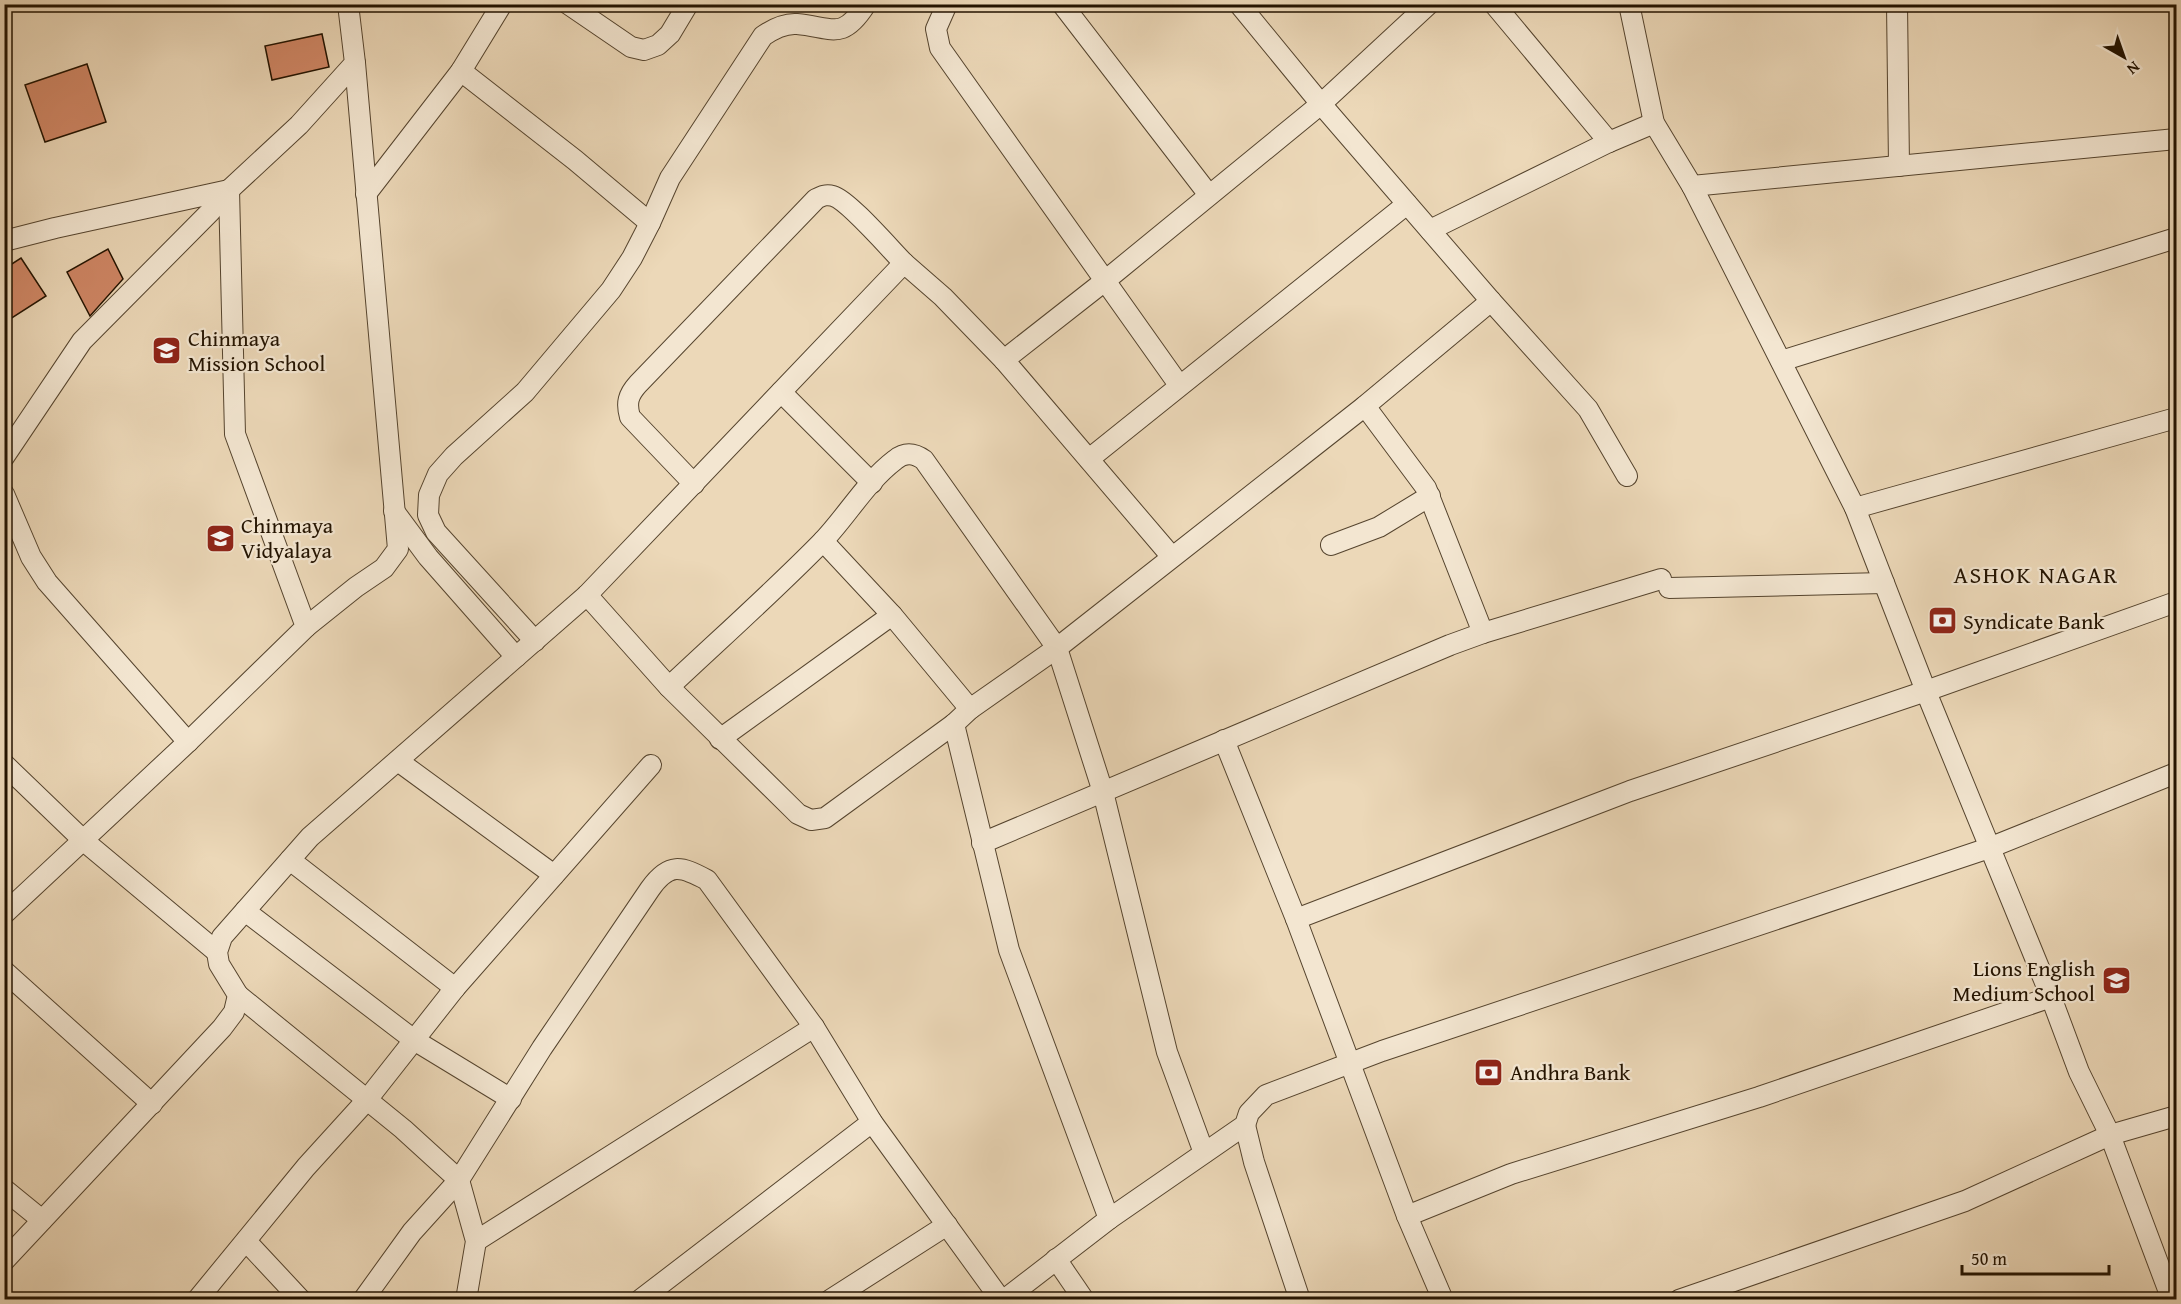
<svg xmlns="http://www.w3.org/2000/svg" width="2181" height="1304" font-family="'Gentium Book Plus',serif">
<rect width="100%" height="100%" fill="#ecd8b8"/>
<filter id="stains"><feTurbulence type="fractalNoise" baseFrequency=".00333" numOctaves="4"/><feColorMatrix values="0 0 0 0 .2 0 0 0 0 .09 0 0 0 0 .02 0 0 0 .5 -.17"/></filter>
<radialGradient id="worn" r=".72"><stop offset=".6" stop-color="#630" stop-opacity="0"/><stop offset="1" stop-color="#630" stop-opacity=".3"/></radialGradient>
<g fill="#d08766" stroke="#231300" stroke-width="1.5">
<polygon points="322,34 329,67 272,80 265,46"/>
<polygon points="87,64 106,122 45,142 25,85"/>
<polygon points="108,249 123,279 90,316 67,272"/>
<polygon points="21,258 46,296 4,323 4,269"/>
</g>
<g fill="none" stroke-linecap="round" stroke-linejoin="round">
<defs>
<g id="minor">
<polyline points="568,4 631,47 644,50 658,45 670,34 688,4"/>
<polyline points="947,4 936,29 940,48 1179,385"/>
<polyline points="1062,4 1209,195"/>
<polyline points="1239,4 1321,104 1491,301 1588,409 1627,476"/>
<polyline points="1494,4 1609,142"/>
<polyline points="1629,4 1654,123 1692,186 2176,139"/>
<polyline points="1897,4 1899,166"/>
<polyline points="461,71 575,160 650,223"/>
<polyline points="1692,186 1855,508 1929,699 2051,997 2079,1072 2110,1135 2172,1300"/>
<polyline points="366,194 461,71 502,4"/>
<polyline points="1430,230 1609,142 1654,123"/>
<polyline points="4,241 55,228 229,190"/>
<polyline points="1004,360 1172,557"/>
<polyline points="1781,361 2176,238"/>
<polyline points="781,392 872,483"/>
<polyline points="1365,406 1426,488 1483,633"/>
<polyline points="4,457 82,341 210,212 229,190 299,125 355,63 348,4"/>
<polyline points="1089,459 1407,204"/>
<path d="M694 484 630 417C626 403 628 395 638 384L816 199C822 196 826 194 833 196 848 200 891 250 904 263"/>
<polyline points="4,494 31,557 47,582 188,742"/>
<polyline points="1855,508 2176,418"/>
<polyline points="394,511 428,557 516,657"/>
<polyline points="823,541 892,615 970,709"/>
<polyline points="1331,545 1379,527 1430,496"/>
<polyline points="1669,588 1884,583"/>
<polyline points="587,595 669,687 798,814 811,820 825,818 954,724 970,709 1057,648 1365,406 1491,301"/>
<polyline points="306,627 356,587 384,568 398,549 355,63"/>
<path d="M535 641 436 532 428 515 429 495 438 474 454 456 525 392 611 290 632 258 650 223 670 178 763 36C773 29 784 23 797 24 832 27 842 42 866 4"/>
<path d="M669 687C720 639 773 592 822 542 847 516 866 482 895 460 905 452 914 453 924 460L1057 648 1103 792 1167 1052 1204 1153"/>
<polyline points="954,724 1009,950 1109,1219 1004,1300"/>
<polyline points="720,739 892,615"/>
<polyline points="1224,740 1296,919 1407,1216 1443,1300"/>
<polyline points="398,761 554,875"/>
<polyline points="4,764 84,841 217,952"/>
<polyline points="982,843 1450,645 1483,633 1661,579"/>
<polyline points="290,860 455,988"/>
<polyline points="245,911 414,1040 511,1099"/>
<polyline points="4,914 188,742 306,627 235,434 229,190"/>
<polyline points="1296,919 1630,791 1926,691 2176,602"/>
<polyline points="4,971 152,1104"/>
<polyline points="238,995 403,1129 459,1180 476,1241 466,1300"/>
<polyline points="1245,1125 1254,1162 1300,1300"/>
<polyline points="4,1189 42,1220"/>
<polyline points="1407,1216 1511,1174 1759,1097 2051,997"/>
<polyline points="1109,1219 1245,1125 1249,1113 1266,1095 1382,1051 1989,848 2176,773"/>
<polyline points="246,1241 301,1300"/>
<polyline points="476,1241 814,1027"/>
<polyline points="1056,1259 1084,1300"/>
<polyline points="4,1261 222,1028 234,1012 238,995 219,964 217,952 222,937 310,837 587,595 904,263 943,297 1004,360 1106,280 1321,104 1429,4"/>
<polyline points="197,1300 306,1167 366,1101 455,988 651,765"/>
<path d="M363 1300 412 1232 459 1180 542 1048 650 889C669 862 681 866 707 880L814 1027 872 1122 1001 1300"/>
<polyline points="640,1300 872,1122"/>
<polyline points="830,1300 947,1225"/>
<polyline points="1679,1300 1965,1201 2110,1135 2176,1116"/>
</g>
</defs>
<use href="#minor" stroke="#55442e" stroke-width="22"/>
<use href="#minor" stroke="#f3e6d1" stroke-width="20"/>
</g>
<defs>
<symbol id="school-square" viewBox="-11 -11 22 22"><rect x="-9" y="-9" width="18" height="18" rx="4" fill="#8f2418" stroke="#f3e6d1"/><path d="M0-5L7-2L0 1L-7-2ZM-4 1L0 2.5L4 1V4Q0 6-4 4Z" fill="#fff"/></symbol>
<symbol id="bank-square" viewBox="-11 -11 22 22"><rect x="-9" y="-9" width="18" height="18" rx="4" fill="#8f2418" stroke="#f3e6d1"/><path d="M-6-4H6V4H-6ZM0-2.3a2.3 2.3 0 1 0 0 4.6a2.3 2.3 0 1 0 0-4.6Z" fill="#fff"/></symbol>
</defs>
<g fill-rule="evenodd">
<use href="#school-square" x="150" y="334" width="33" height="33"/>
<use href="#school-square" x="204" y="522" width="33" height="33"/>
<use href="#bank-square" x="1926" y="604" width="33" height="33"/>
<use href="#school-square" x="2100" y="964" width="33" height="33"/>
<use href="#bank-square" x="1472" y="1056" width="33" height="33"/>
</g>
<g text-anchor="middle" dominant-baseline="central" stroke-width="4.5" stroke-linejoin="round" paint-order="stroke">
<g font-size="22" fill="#231300" stroke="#f3e6d1" text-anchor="start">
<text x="188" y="338">Chinmaya<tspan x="188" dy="25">Mission School</tspan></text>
<text x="241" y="525">Chinmaya<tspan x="241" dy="25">Vidyalaya</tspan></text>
<text x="1963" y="621">Syndicate Bank</text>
<text x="2095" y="968" text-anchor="end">Lions English<tspan x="2095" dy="25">Medium School</tspan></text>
<text x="1510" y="1072">Andhra Bank</text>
</g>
<g font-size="24" letter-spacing="1.5" fill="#231300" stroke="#f3e6d1">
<text x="2036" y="574">ASHOK NAGAR</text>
</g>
</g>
<rect width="2181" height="1304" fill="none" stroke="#ecd8b8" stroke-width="24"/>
<rect x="6" y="6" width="2169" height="1292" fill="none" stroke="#231300" stroke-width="3"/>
<rect x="12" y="12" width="2157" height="1280" fill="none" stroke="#231300" stroke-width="1.5"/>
<g transform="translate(2124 57) rotate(140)" stroke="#f3e6d1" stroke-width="4.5" paint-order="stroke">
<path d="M0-4.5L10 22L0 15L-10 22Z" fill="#231300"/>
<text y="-9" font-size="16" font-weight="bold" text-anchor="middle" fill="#231300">N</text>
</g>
<path d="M1962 1265v9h147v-9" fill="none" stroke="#231300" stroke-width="3"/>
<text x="1971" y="1265" font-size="18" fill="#231300" stroke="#f3e6d1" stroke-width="4.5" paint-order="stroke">50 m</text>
<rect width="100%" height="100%" filter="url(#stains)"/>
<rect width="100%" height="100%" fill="url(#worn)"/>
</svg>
